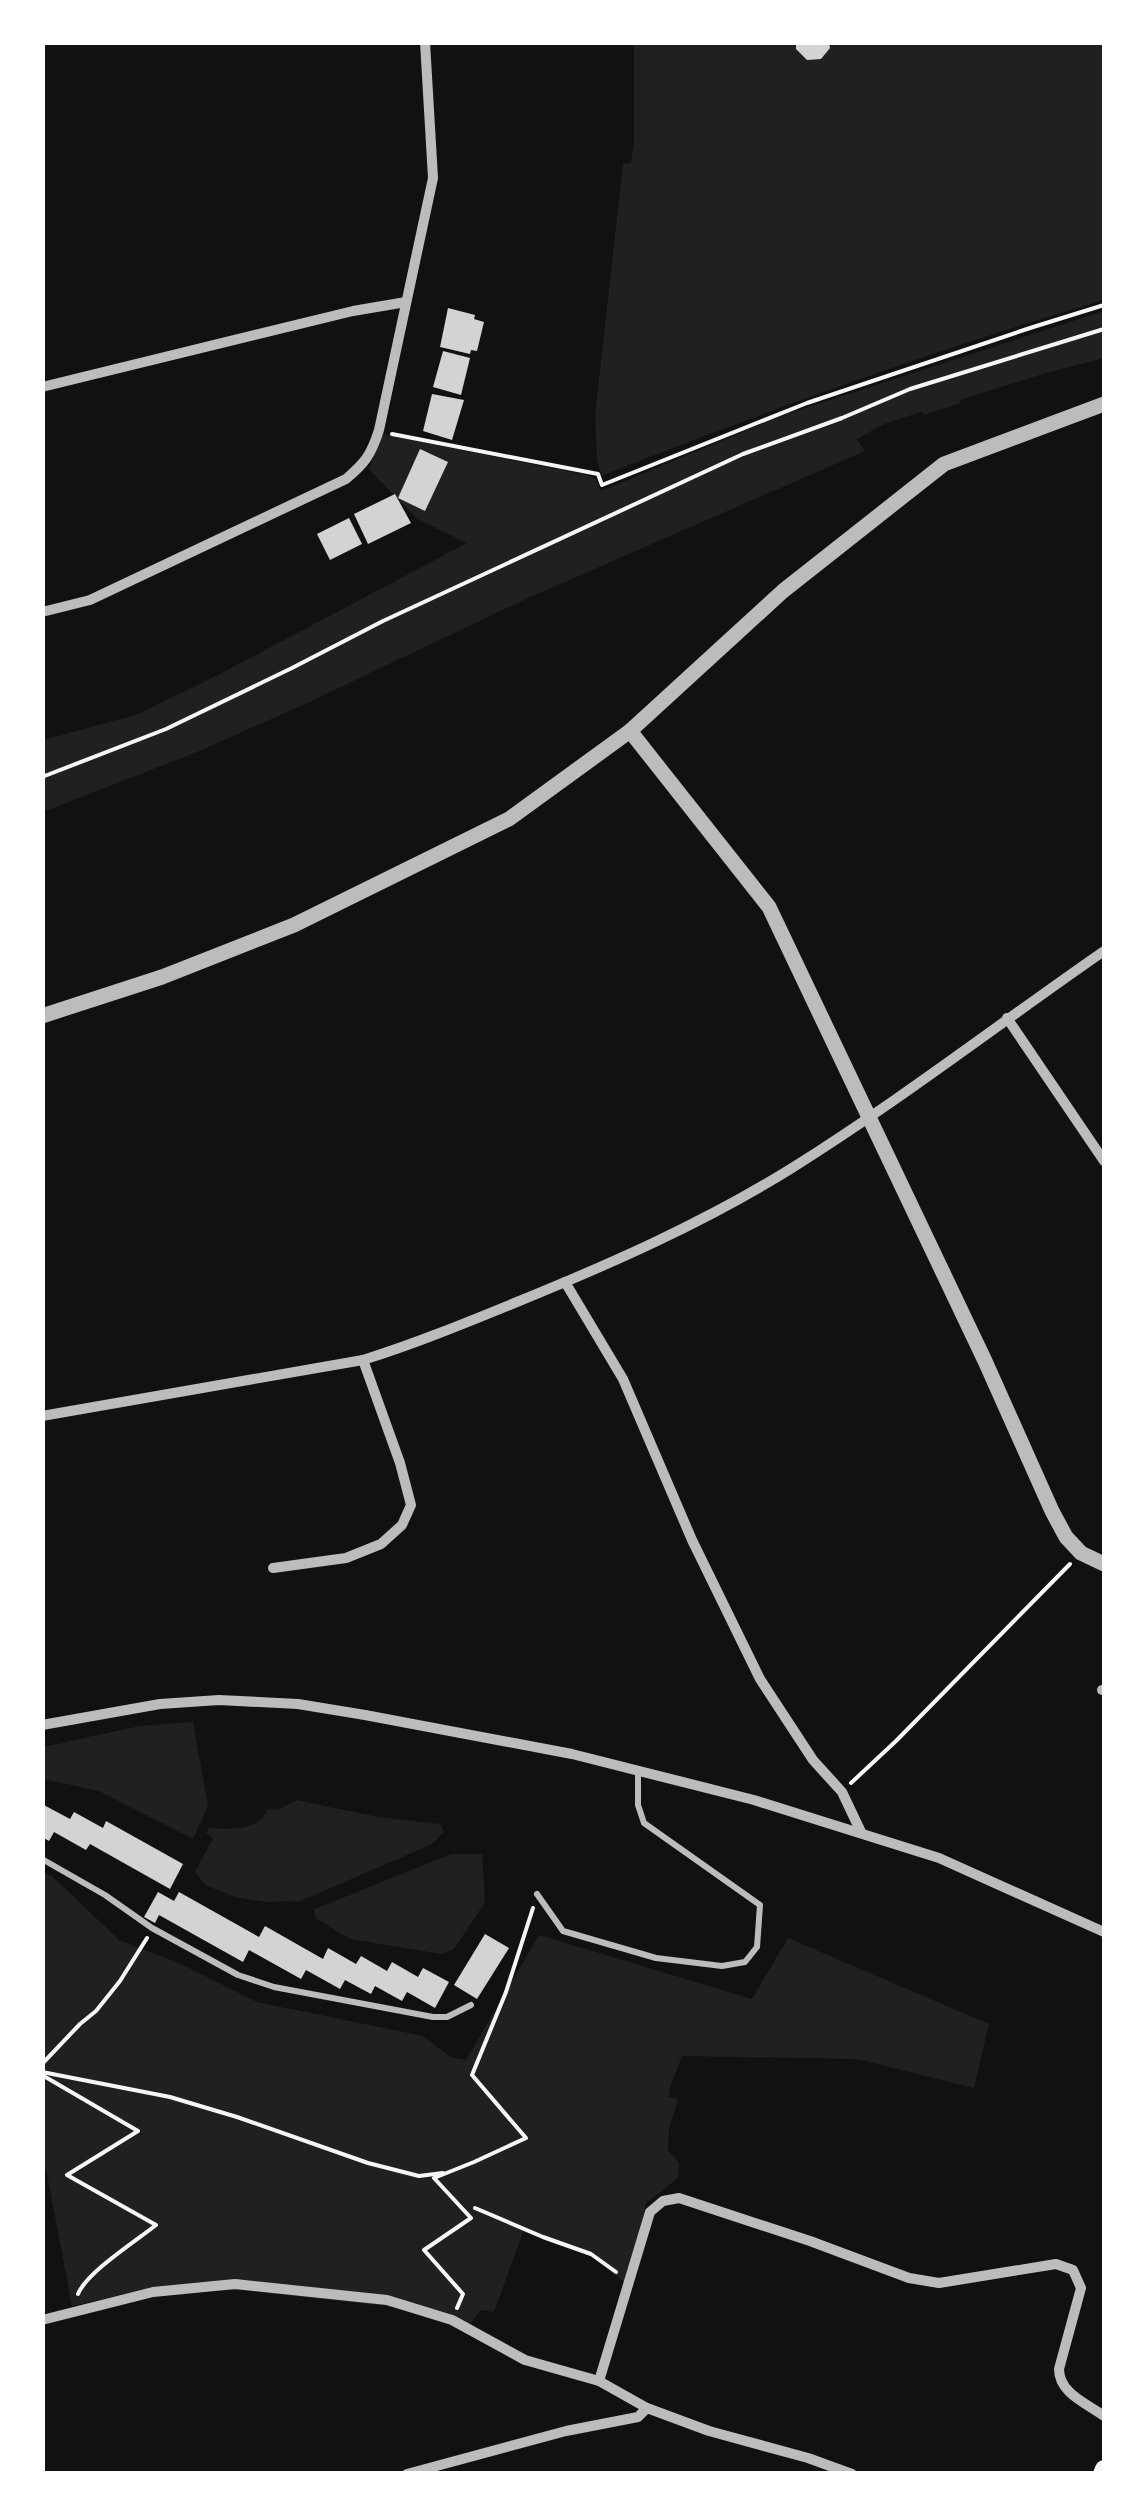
<svg xmlns="http://www.w3.org/2000/svg" width="1147" height="2516" font-family="Mulish,sans-serif">
<rect width="100%" height="100%" fill="#111"/>
<g fill="#202020">
<path d="M634 43H1104V300C934 350 767 411 601 476L597 458 595 415 623 164 631 163 634 143Z"/>
<polygon points="1104,311 1104,358 1046,373 960,400 961,403 924,415 921,412 884,424 857,439 865,451 528,598 303,705 197,752 43,812 43,740 136,715 218,675 467,543 417,519 369,469 381,434 586,475 596,479 601,491 784,415"/>
<polygon points="193,1722 208,1806 193,1839 99,1791 43,1779 43,1747 139,1726"/>
<path d="M297 1800 378 1817 440 1824 444 1832 432 1844 301 1901 266 1902 235 1897 205 1885 195 1872 213 1838 206 1833 209 1828C231 1829 258 1832 268 1809L278 1810Z"/>
<polygon points="451,1854 482,1854 485,1902 454,1949 442,1954 350,1939 317,1919 314,1914 315,1909"/>
<polygon points="43,1873 52,1876 119,1940 179,1963 257,2002 423,2036 450,2057 466,2060 539,1935 752,1999 788,1938 989,2024 974,2088 858,2059 682,2056 670,2087 669,2097 678,2099 669,2129 668,2150 679,2163 678,2178 646,2203 629,2282 625,2283 591,2256 523,2232 494,2312 481,2310 468,2327 386,2306 239,2290 120,2295 72,2306 45,2164 43,2164"/>
</g>
<g fill="#d3d3d3">
<polygon points="796,42 829,42 830,48 821,59 807,60 796,49"/>
<polygon points="448,308 475,315 474,319 484,322 477,351 471,350 470,354 440,347"/>
<polygon points="443,351 470,358 461,395 433,387"/>
<polygon points="432,394 464,400 452,440 423,431"/>
<polygon points="420,449 448,462 425,511 398,498"/>
<polygon points="395,494 411,523 368,544 354,514"/>
<polygon points="349,518 362,544 330,560 317,534"/>
<polygon points="42,1804 70,1819 74,1812 103,1828 106,1821 183,1864 170,1889 90,1844 86,1850 54,1832 49,1841 42,1837"/>
<polygon points="158,1892 174,1901 179,1892 259,1937 265,1926 323,1959 328,1948 356,1964 361,1956 387,1971 392,1962 418,1977 423,1968 449,1982 435,2008 407,1992 402,2001 375,1986 371,1994 345,1980 340,1989 306,1970 301,1979 249,1950 243,1962 159,1915 155,1923 144,1917"/>
<polygon points="485,1934 509,1948 477,1999 454,1985"/>
</g>
<g fill="none" stroke-linecap="round" stroke-linejoin="round">
<g stroke="#f5f5f5" stroke-width="4">
<polyline points="392,434 598,474 602,485 807,403 1030,328 1104,305"/>
<polyline points="42,777 166,729 292,668 383,621 743,454 842,418 910,389 1104,329"/>
<polyline points="851,1783 896,1741 1070,1564"/>
<polyline points="42,2064 80,2024 96,2011 120,1981 147,1938"/>
<polyline points="42,2072 170,2097 237,2117 368,2163 419,2176 443,2173"/>
<path d="M42 2075 138 2131 67 2175 156 2225C136 2241 87 2272 78 2294"/>
<polyline points="475,2208 543,2237 591,2254 616,2272"/>
<polyline points="457,2308 463,2294 424,2250 471,2218 434,2178 474,2162 526,2138 472,2075 506,1992 533,1908"/>
</g>
<g stroke="#bcbcbc" stroke-width="6">
<polyline points="42,1859 105,1895 152,1928 238,1975 274,1987 433,2017 447,2017 471,2005"/>
<polyline points="537,1894 563,1931 656,1958 722,1966 745,1962 757,1947 760,1905 644,1823 638,1805 638,1771"/>
</g>
<g stroke="#bcbcbc" stroke-width="10">
<polyline points="42,387 353,311 406,302"/>
<path d="M42 612 90 600 346 479C365 463 371 455 379 430L433 178 425 42"/>
<polyline points="1007,1018 1104,1161"/>
<polyline points="565,1282 623,1379 692,1540 760,1679 813,1760 842,1792 861,1832"/>
<path d="M42 1416 363 1360C414 1344 463 1324 512 1304 608 1265 704 1223 792 1168 899 1101 1000 1023 1104 951"/>
<polyline points="273,1568 346,1558 381,1544 402,1525 411,1505 400,1463 363,1360"/>
<polyline points="1102,1690 1104,1690"/>
<polyline points="42,1725 160,1704 219,1700 298,1704 365,1715 572,1754 754,1800 939,1858 1104,1932"/>
<polyline points="42,2320 153,2292 235,2284 387,2300 452,2320 525,2360 599,2381 647,2408"/>
<path d="M599 2381 650 2212 663 2201 679 2198 810 2241 909 2278 939 2283 1056 2264 1073 2270 1081 2288 1059 2369C1059 2393 1086 2403 1104 2416"/>
<polyline points="407,2474 566,2431 638,2417 647,2408 709,2431 808,2458 852,2474"/>
</g>
<g stroke="#bcbcbc" stroke-width="15">
<polyline points="630,731 769,907 985,1361 1052,1511 1066,1537 1081,1553 1104,1564"/>
<polyline points="42,1016 162,977 294,925 509,819 630,731 783,591 944,464 1104,404"/>
</g>
<polyline stroke="#f5f5f5" stroke-width="18" points="1102,2474 1104,2469"/>
</g>
<rect width="1147" height="2516" fill="none" stroke="#ffffff" stroke-width="90"/>
</svg>
